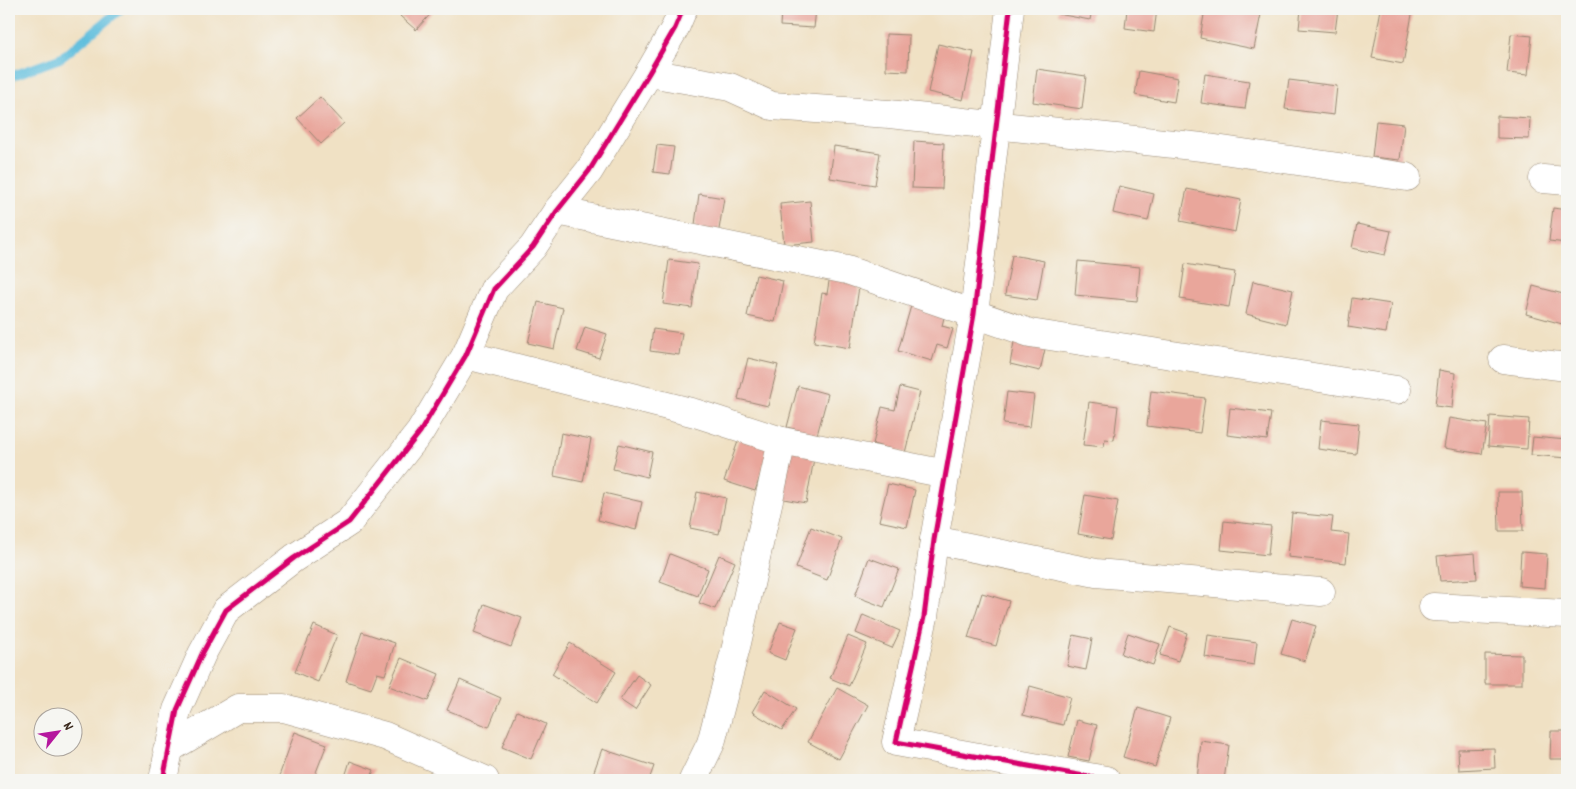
<svg xmlns="http://www.w3.org/2000/svg" width="1576" height="789" font-family="Dekko,sans-serif">
<rect width="100%" height="100%" fill="#f6f6f2"/>
<filter id="ink" filterUnits="userSpaceOnUse"><feTurbulence type="fractalNoise" baseFrequency=".02" numOctaves="2"/><feDisplacementMap in="SourceGraphic" scale="10" xChannelSelector="R" yChannelSelector="G"/><feConvolveMatrix kernelMatrix="1 2 1 2 8 2 1 2 1" color-interpolation-filters="sRGB"/></filter>
<filter id="wash" filterUnits="userSpaceOnUse"><feTurbulence type="fractalNoise" baseFrequency=".0096" numOctaves="4" result="noise"/><feDisplacementMap in="SourceGraphic" scale="20" xChannelSelector="R" yChannelSelector="G"/><feGaussianBlur stdDeviation="1.12" result="paint"/><feColorMatrix in="noise" values="0 0 0 0 0 0 0 0 0 0 0 0 0 0 0 0 0 1.4 0 .05"/><feComposite in="paint" operator="in"/></filter>
<g filter="url(#wash)">
<rect width="100%" height="100%" fill="#f0e1c4"/>
<g fill="none" stroke-linecap="round" stroke-linejoin="round">
<polyline stroke="#5fbedd" stroke-width="9" points="9,77 61,58 121,9"/>
</g>
<g id="blocks">
<g fill="#e9a69b">
<polygon points="407,9 435,9 416,30 400,16"/>
<polygon points="781,9 816,9 814,28 780,26"/>
<polygon points="1059,9 1092,9 1090,20 1058,14"/>
<polygon points="1127,9 1157,9 1154,32 1125,28"/>
<polygon points="1205,9 1262,9 1254,49 1200,38"/>
<polygon points="1301,9 1338,9 1335,32 1299,29"/>
<polygon points="1381,9 1413,9 1403,64 1372,58"/>
<polygon points="886,34 909,35 908,71 886,70"/>
<polygon points="1511,34 1532,36 1528,75 1507,73"/>
<polygon points="938,44 974,52 963,100 928,92"/>
<polygon points="1037,69 1086,76 1082,109 1033,102"/>
<polygon points="1139,71 1178,78 1174,102 1135,95"/>
<polygon points="1205,74 1249,81 1245,109 1201,103"/>
<polygon points="1289,80 1337,86 1334,115 1285,109"/>
<polygon points="320,97 344,123 321,144 297,118"/>
<polygon points="1497,116 1530,118 1529,139 1497,138"/>
<polygon points="1376,121 1404,124 1400,160 1372,157"/>
<polygon points="914,141 944,143 942,189 912,188"/>
<polygon points="657,145 674,147 670,174 653,172"/>
<polygon points="834,146 880,153 875,185 830,178"/>
<polygon points="1119,186 1154,194 1148,221 1113,213"/>
<polygon points="1187,189 1241,200 1235,232 1180,221"/>
<polygon points="699,194 724,198 718,236 694,232"/>
<polygon points="810,201 814,242 784,245 780,204"/>
<polygon points="1553,208 1567,210 1567,243 1549,241"/>
<polygon points="1357,224 1391,231 1385,255 1352,248"/>
<polygon points="1012,255 1044,261 1037,300 1005,295"/>
<polygon points="669,260 698,264 692,308 663,304"/>
<polygon points="1078,261 1140,267 1137,301 1075,295"/>
<polygon points="1185,264 1235,272 1229,307 1180,299"/>
<polygon points="756,275 783,281 775,322 747,316"/>
<polygon points="830,275 860,280 850,348 814,342 822,293 827,294"/>
<polygon points="1253,281 1293,290 1286,324 1246,314"/>
<polygon points="1533,286 1567,295 1566,325 1526,314"/>
<polygon points="1352,298 1391,304 1386,333 1348,327"/>
<polygon points="913,299 946,309 942,326 953,329 947,348 937,345 932,361 898,351"/>
<polygon points="538,302 563,308 554,349 528,343"/>
<polygon points="585,327 607,334 599,358 577,351"/>
<polygon points="653,329 682,333 679,355 650,351"/>
<polygon points="1014,342 1045,349 1040,371 1010,364"/>
<polygon points="748,358 778,365 768,406 738,399"/>
<polygon points="1439,370 1455,373 1452,408 1435,406"/>
<polygon points="798,386 828,394 817,435 787,427"/>
<polygon points="900,387 920,392 905,453 873,444 882,407 895,410"/>
<polygon points="1151,391 1205,398 1200,433 1147,426"/>
<polygon points="1007,392 1034,395 1030,427 1003,424"/>
<polygon points="1089,402 1118,406 1114,440 1105,439 1104,447 1083,445"/>
<polygon points="1230,408 1271,413 1267,440 1227,435"/>
<polygon points="1490,416 1529,419 1527,449 1488,446"/>
<polygon points="1449,418 1487,424 1482,454 1444,448"/>
<polygon points="1321,420 1359,424 1356,454 1318,449"/>
<polygon points="561,433 591,439 583,482 554,476"/>
<polygon points="741,433 771,444 755,491 724,481"/>
<polygon points="1533,437 1567,440 1567,458 1531,455"/>
<polygon points="619,444 652,452 647,477 613,469"/>
<polygon points="788,448 815,453 806,503 778,498"/>
<polygon points="888,484 915,490 907,527 879,521"/>
<polygon points="697,492 726,498 719,534 690,528"/>
<polygon points="1498,492 1522,492 1523,531 1499,531"/>
<polygon points="604,493 642,502 636,530 598,520"/>
<polygon points="1085,495 1118,501 1111,540 1078,534"/>
<polygon points="1292,513 1333,517 1331,532 1349,534 1346,563 1288,557"/>
<polygon points="1224,521 1271,526 1268,555 1221,550"/>
<polygon points="811,527 842,539 827,580 796,568"/>
<polygon points="1521,552 1547,554 1545,588 1519,586"/>
<polygon points="1475,553 1477,579 1440,581 1437,556"/>
<polygon points="670,554 708,569 698,596 660,582"/>
<polygon points="719,555 735,562 715,609 699,603"/>
<polygon points="869,558 899,569 884,607 855,596"/>
<polygon points="982,593 1009,601 996,646 968,638"/>
<polygon points="484,604 522,618 511,647 474,633"/>
<polygon points="863,615 900,631 892,648 856,633"/>
<polygon points="1292,619 1316,626 1305,661 1281,654"/>
<polygon points="780,622 797,628 785,660 768,653"/>
<polygon points="314,625 337,635 318,682 295,672"/>
<polygon points="1170,627 1187,633 1178,661 1160,655"/>
<polygon points="362,632 395,643 385,675 377,673 371,689 346,681"/>
<polygon points="1128,633 1160,644 1153,665 1121,654"/>
<polygon points="1073,635 1092,639 1086,670 1067,666"/>
<polygon points="1208,635 1257,642 1254,665 1205,657"/>
<polygon points="848,636 867,644 849,686 830,678"/>
<polygon points="570,643 616,672 597,703 552,674"/>
<polygon points="1485,654 1522,655 1522,684 1485,684"/>
<polygon points="401,658 439,674 428,701 389,686"/>
<polygon points="637,675 651,685 635,710 620,700"/>
<polygon points="460,680 501,698 489,727 447,710"/>
<polygon points="1030,686 1070,697 1063,725 1023,715"/>
<polygon points="837,688 868,705 839,759 808,742"/>
<polygon points="765,690 796,709 782,730 752,712"/>
<polygon points="1138,708 1170,718 1155,767 1123,757"/>
<polygon points="517,711 546,724 531,759 502,747"/>
<polygon points="1077,720 1097,725 1089,761 1068,757"/>
<polygon points="1551,731 1567,731 1567,759 1550,759"/>
<polygon points="295,732 327,744 313,780 278,779"/>
<polygon points="1201,741 1229,745 1224,780 1197,780"/>
<polygon points="1494,748 1495,768 1459,770 1458,749"/>
<polygon points="602,749 654,766 649,780 612,780 593,774"/>
<polygon points="350,761 374,770 370,780 344,780"/>
</g>
</g>
</g>
<g filter="url(#ink)">
<use href="#blocks" fill-opacity="0" stroke="#968671" stroke-width="1"/>
<g fill="none" stroke-linecap="round" stroke-linejoin="round">
<defs>
<g id="minor">
<polyline points="1010,9 974,314 934,540 924,617 896,742 1106,780"/>
<polyline points="649,73 730,87 772,106 889,114 1202,147 1407,177"/>
<polyline points="1543,179 1567,181"/>
<polyline points="557,211 847,270 1030,333 1397,390"/>
<polyline points="466,355 695,413 782,441 946,474"/>
<polyline points="1503,359 1567,367"/>
<polyline points="934,540 1096,573 1321,592"/>
<polyline points="1433,607 1567,614"/>
<polyline points="167,750 238,708 284,708 385,736 485,780"/>
<polyline points="163,780 177,710 202,654 226,610 294,558 349,522 420,432 466,355 494,289 533,247 557,211 589,171 649,73 675,28 683,9"/>
<polyline points="693,780 711,743 737,643 782,441"/>
</g>
</defs>
<use href="#minor" stroke="#968671" stroke-width="29"/>
<use href="#minor" stroke="#fff" stroke-width="28"/>
<defs>
<g id="cycleway">
<polyline points="1010,9 974,314 934,540 924,617 896,742 1106,780"/>
<polyline points="163,780 177,710 202,654 226,610 294,558 349,522 420,432 466,355 494,289 533,247 557,211 589,171 649,73 675,28 683,9"/>
</g>
</defs>
<use href="#cycleway" stroke="#f6f6f2" stroke-width="8"/>
<use href="#cycleway" stroke="#d6006c" stroke-width="5"/>
</g>
</g>
<rect width="1576" height="789" fill="none" stroke="#f6f6f2" stroke-width="30"/>
<g transform="translate(58 732) rotate(60)"><circle r="24" fill="#f6f6f2" stroke="#aba49d"/>
<path d="M0-4L9 19L0 12L-9 19Z" fill="#b5179e"/>
<text y="-8" font-size="14" font-weight="bold" text-anchor="middle" fill="#3b2a1e">N</text>
</g>
</svg>
